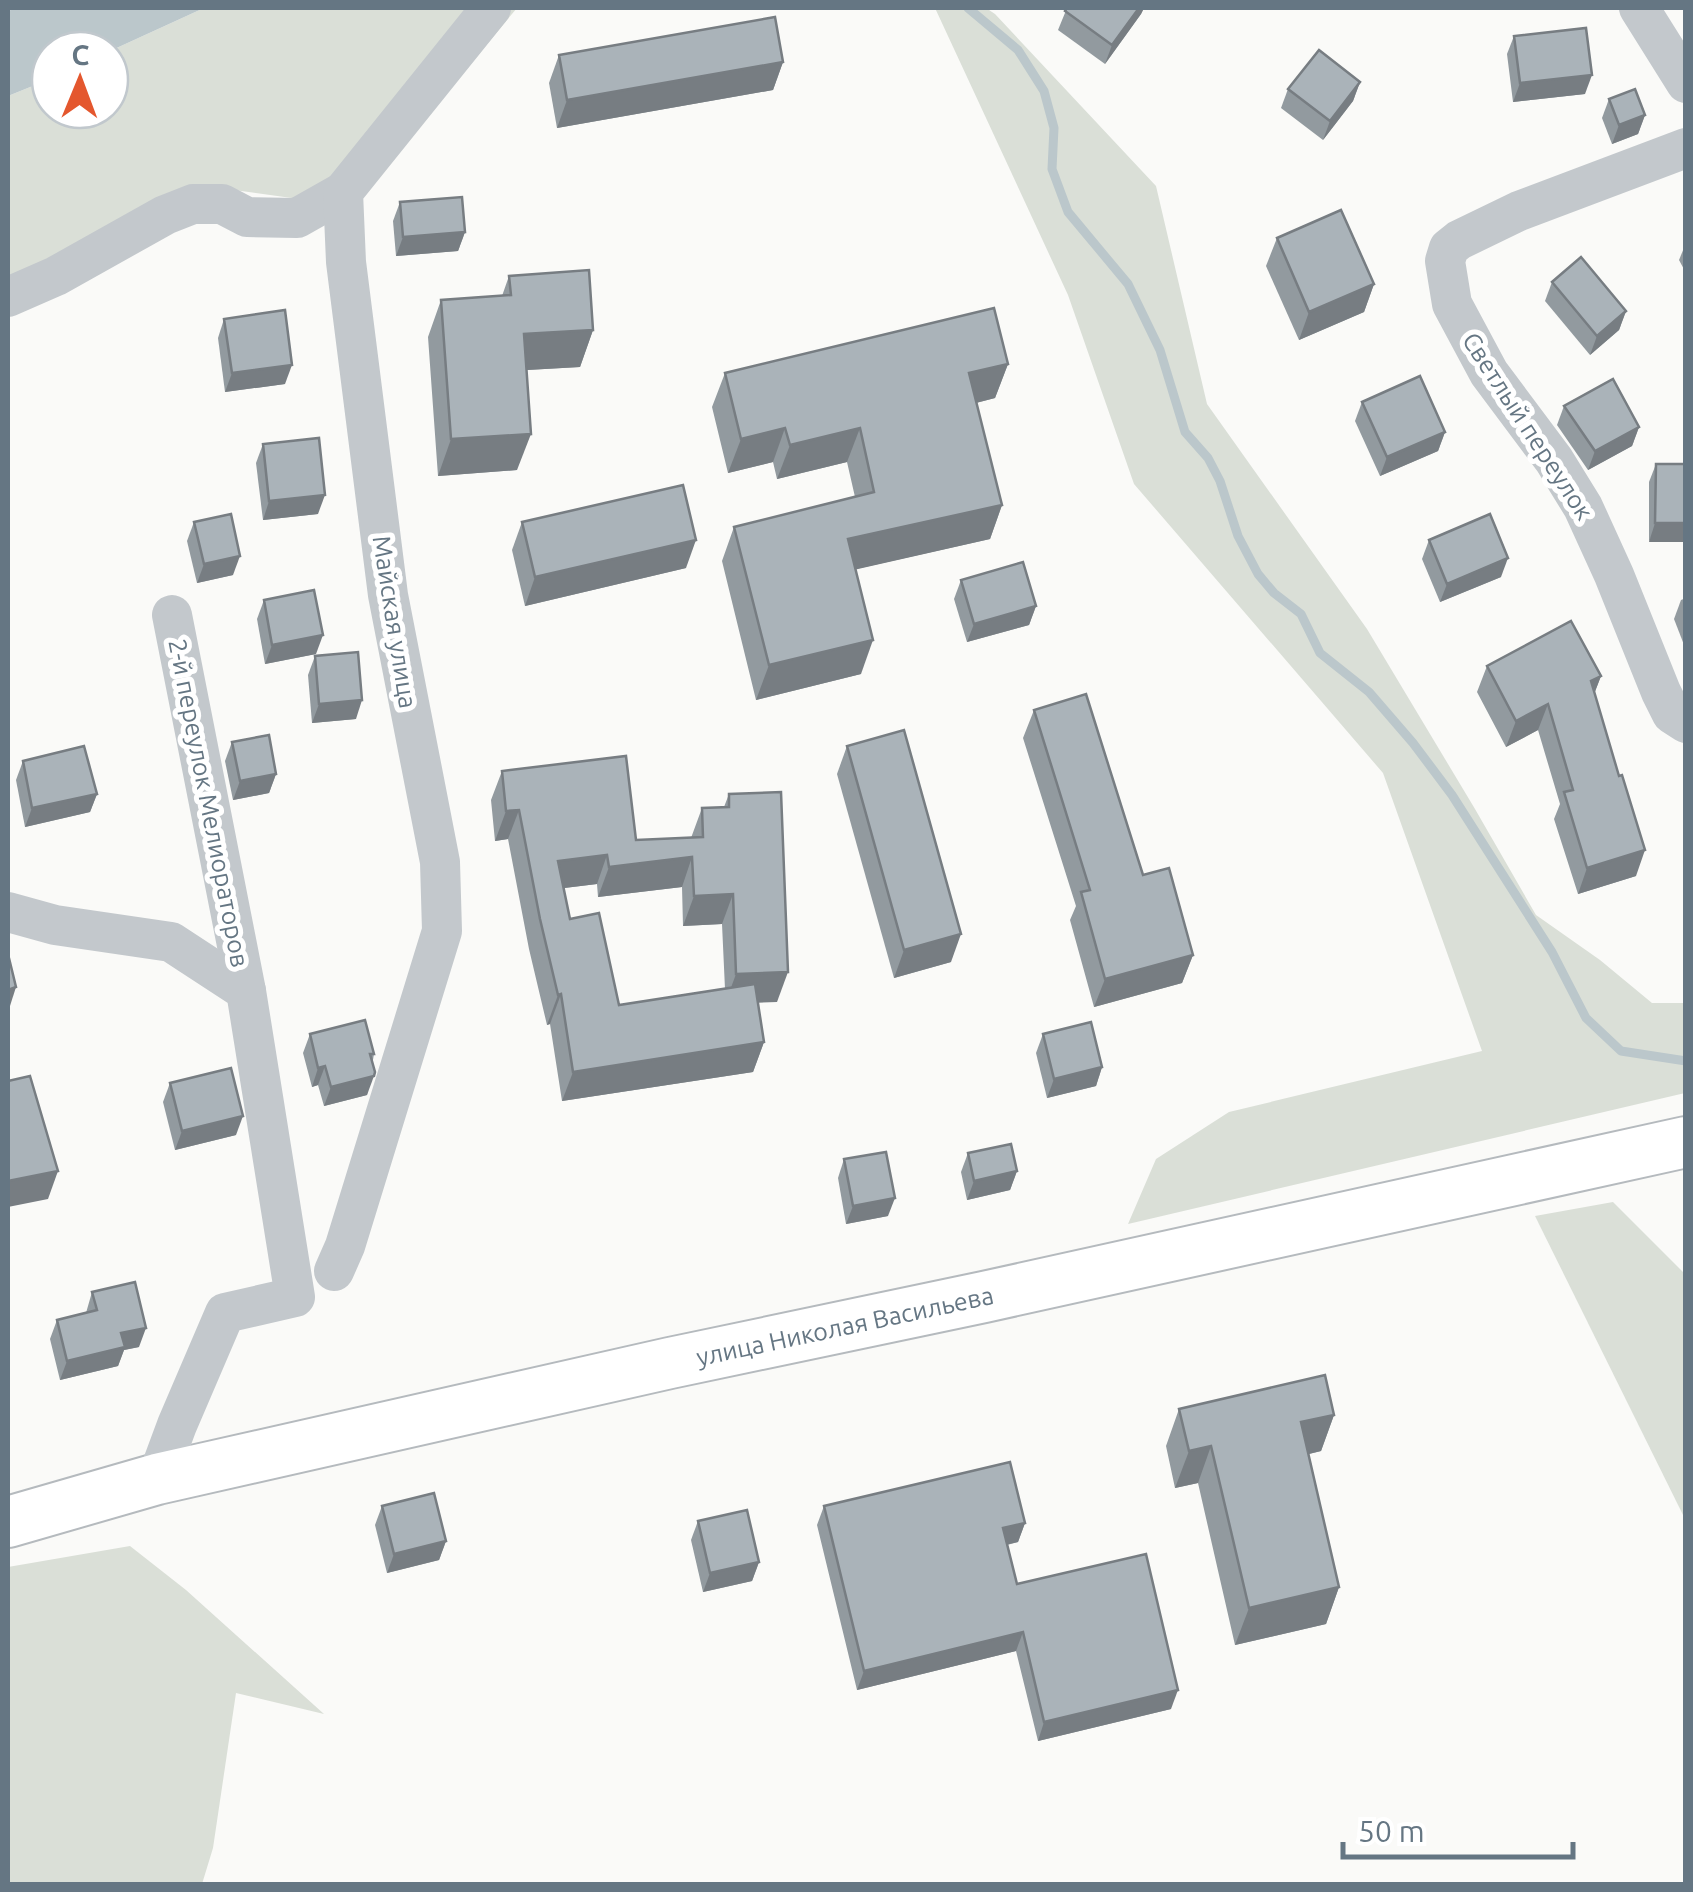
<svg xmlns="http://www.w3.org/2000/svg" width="1693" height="1892" font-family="Ubuntu,sans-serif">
<rect width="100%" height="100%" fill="#fafaf8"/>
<g fill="#dadfd7">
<polygon points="204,8 517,8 382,171 313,201 205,186 8,281 8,96 50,79 50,110 110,110 110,51"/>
<polygon points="935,8 986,8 995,14 1156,186 1207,404 1367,629 1475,809 1536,915 1600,960 1652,1003 1685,1003 1685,1093 1128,1224 1156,1159 1229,1112 1482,1051 1383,773 1134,484 1068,295"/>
<polygon points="1613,1202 1685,1274 1685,1519 1535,1216"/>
<polygon points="130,1546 186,1590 324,1714 236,1693 213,1848 202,1884 8,1884 8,1567"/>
</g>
<polygon fill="#bbc7cb" points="16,8 204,8 110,51 50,50 50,79 8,96 8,11"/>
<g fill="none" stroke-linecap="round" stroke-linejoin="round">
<polyline stroke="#bbc7cb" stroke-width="9" points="968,8 1018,50 1044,91 1054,128 1052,169 1068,212 1128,284 1160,350 1185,432 1208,458 1220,481 1238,536 1258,574 1274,593 1301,614 1320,653 1369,692 1413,743 1452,795 1552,952 1586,1018 1621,1051 1686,1061"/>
<defs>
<polyline id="major" points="8,1522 157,1479 670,1363 984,1297 1686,1142"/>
</defs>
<use href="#major" stroke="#b5babe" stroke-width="54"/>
<g stroke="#c3c8cc" stroke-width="40">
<polyline points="1639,8 1686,83"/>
<polyline points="1686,148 1519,211 1459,240 1449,248 1445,261 1452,304 1489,373 1554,460 1583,507 1614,575 1661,692 1672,714 1686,723"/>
<polyline points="8,297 56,276 165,215 193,204 222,204 247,217 297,218 343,192"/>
<polyline points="172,615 246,991"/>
<polyline points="8,912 55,925 171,942 246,991 295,1297 225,1313 177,1425 157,1479"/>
<polyline points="334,1271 345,1246 442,931 440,862 388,595 346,262 343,192 491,8"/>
</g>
<use href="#major" stroke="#fff" stroke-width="50"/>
</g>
<g fill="#929a9f" fill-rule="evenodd">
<polygon points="1067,8 1144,8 1141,14 1105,64 1058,30"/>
<polygon points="1514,36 1585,94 1513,102 1507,54"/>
<polygon points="559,55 783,62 773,90 557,128 549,83"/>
<polygon points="1360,82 1353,101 1323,140 1281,108 1288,89"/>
<polygon points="1609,99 1645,115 1638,134 1612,144 1602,118"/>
<polygon points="400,202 465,232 458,251 396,256 393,221"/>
<polygon points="1277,238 1374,284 1364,312 1299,340 1266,266"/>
<polygon points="1686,243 1686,273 1679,260"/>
<polygon points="509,276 593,330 580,367 526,370 517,470 438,476 428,337 441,300 502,296"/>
<polygon points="1552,282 1626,311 1619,330 1590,355 1545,301"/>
<polygon points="224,319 285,384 225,392 218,338"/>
<polygon points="1008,364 995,398 976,403 1002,505 990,539 856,569 861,674 756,700 722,561 734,527 855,497 847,462 777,479 773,462 728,473 712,407 725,373"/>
<polygon points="1362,402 1445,432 1438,451 1380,476 1355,421"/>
<polygon points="1564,406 1639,427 1632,446 1588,470 1557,425"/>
<polygon points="263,444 318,514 263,520 256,463"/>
<polygon points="1656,464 1686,464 1649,542 1649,482"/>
<polygon points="194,522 233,575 197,583 187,541"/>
<polygon points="522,522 686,568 525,606 512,550"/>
<polygon points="1429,540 1501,577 1440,602 1422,559"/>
<polygon points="961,580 1036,606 1029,625 967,642 954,599"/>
<polygon points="1686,598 1686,650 1674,619 1681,600"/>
<polygon points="264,600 316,654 265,664 257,619"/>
<polygon points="315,656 356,719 312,723 308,675"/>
<polygon points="1487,666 1601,676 1594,694 1636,876 1578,894 1554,819 1560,804 1538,730 1506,747 1477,692"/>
<polygon points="1034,710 1143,875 1193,955 1182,983 1094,1007 1070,920 1076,906 1023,738"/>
<polygon points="232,742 276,774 269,793 233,800 225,761"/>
<polygon points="847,746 951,962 894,978 837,774"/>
<polygon points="23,761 97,794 90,812 25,827 16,780"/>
<path d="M502 771 636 840 691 838 702 808 724 807 729 794 777 1002H757L764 1042 753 1072 562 1101 550 1024 547 1025 529 949 508 839 495 841 491 800ZM597 884 598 897 682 887 683 926 722 924 725 989 619 1005 570 919 564 888Z"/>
<polygon points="310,1034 374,1054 367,1095 324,1106 318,1085 312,1087 303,1053"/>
<polygon points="1043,1034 1102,1067 1096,1086 1047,1098 1036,1053"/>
<polygon points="170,1083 236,1135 175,1150 163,1102"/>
<polygon points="968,1153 1017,1171 1010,1190 967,1200 961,1172"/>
<polygon points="844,1159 888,1216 846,1224 838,1178"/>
<polygon points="92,1292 139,1347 124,1350 118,1366 60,1380 50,1339 57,1320 86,1313"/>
<polygon points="1179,1409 1334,1415 1321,1451 1309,1454 1339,1587 1326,1624 1235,1645 1198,1483 1175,1488 1166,1446"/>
<polygon points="382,1506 446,1541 439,1560 387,1573 375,1525"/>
<polygon points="824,1506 1025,1523 1018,1542 1007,1545 1017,1584 1171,1709 1038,1741 1016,1651 857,1690 817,1525"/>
<polygon points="698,1521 759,1562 752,1581 703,1592 691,1540"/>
</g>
<g fill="#777d82">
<polygon points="1139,8 1144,8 1141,14 1105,64 1112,45"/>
<polygon points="783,62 773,90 557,128 567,100"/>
<polygon points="1592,75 1585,94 1513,102 1520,83"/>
<polygon points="1360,82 1353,101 1323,140 1330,121"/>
<polygon points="1645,115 1638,134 1612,144 1619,125"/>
<polygon points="465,232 458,251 396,256 403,237"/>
<polygon points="1374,284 1364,312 1299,340 1309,312"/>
<polygon points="1626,311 1619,330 1590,355 1597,336"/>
<polygon points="593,330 580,367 510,371 524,334"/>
<polygon points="1008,364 995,398 956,408 969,373"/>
<polygon points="292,365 285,384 225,392 232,373"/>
<polygon points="1639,427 1632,446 1588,470 1595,451"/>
<polygon points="785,428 773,462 728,473 741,439"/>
<polygon points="860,428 847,462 777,479 790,445"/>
<polygon points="1445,432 1438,451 1380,476 1387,457"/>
<polygon points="531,434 517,470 438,476 451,439"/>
<polygon points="325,495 318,514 263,520 269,501"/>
<polygon points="1002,505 990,539 836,574 848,539"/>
<polygon points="1655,523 1686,523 1686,542 1649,542"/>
<polygon points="696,540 686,568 525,606 535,577"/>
<polygon points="240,556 233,575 197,583 204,564"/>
<polygon points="1508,558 1501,577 1440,602 1447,584"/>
<polygon points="1036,606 1029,625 967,642 974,624"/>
<polygon points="323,635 316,654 265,664 272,645"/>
<polygon points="873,640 861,674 756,700 769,665"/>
<polygon points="1601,676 1591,702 1591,681"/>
<polygon points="362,700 356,719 312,723 319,704"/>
<polygon points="1548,704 1538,730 1506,747 1516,721"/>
<polygon points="276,774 269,793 233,800 240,781"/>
<polygon points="97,794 90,812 25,827 32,808"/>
<polygon points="519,810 508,839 495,841 506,811"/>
<polygon points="1645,850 1636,876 1578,894 1587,868"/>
<polygon points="607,855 597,884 548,890 558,861"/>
<polygon points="692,857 682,887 598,897 609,867"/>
<polygon points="733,894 722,924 683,926 694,896"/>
<polygon points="961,934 951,962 894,978 904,950"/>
<polygon points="1193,955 1182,983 1094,1007 1105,979"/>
<polygon points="788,972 777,1002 725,1004 736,974"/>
<polygon points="16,987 10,1006 8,1006 8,990"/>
<polygon points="561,994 550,1024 547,1025 558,995"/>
<polygon points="764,1042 753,1072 562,1101 573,1072"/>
<polygon points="325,1066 318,1085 312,1087 318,1068"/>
<polygon points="1102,1067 1096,1086 1047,1098 1054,1079"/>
<polygon points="374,1076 367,1095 324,1106 331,1087"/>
<polygon points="243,1116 236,1135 175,1150 182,1131"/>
<polygon points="58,1171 48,1199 8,1207 8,1181"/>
<polygon points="1017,1171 1010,1190 967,1200 974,1181"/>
<polygon points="895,1198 888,1216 846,1224 853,1206"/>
<polygon points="146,1328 139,1347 124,1350 118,1366 60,1380 67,1361 121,1333"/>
<polygon points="1334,1415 1321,1451 1288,1459 1301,1422"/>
<polygon points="1211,1446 1198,1483 1175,1488 1189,1451"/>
<polygon points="1025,1523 1018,1542 996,1547 1003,1528"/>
<polygon points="446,1541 439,1560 387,1573 394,1554"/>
<polygon points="759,1562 752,1581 703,1592 710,1573"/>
<polygon points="1339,1587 1326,1624 1235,1645 1249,1608"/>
<polygon points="1023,1632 1016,1651 857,1690 864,1671"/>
<polygon points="1178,1690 1171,1709 1038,1741 1044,1722"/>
</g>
<g fill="#aab3b9" stroke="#777d82" stroke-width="2.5">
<polygon points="1067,8 1139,8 1112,45 1065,11"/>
<polygon points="775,17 783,62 567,100 559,55"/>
<polygon points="1586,28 1592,75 1520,83 1514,36"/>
<polygon points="1319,50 1360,82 1330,121 1288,89"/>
<polygon points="1635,89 1645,115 1619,125 1609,99"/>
<polygon points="462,197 465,232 403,237 400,202"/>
<polygon points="1341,210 1374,284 1309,312 1277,238"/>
<polygon points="1581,257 1626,311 1597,336 1552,282"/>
<polygon points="589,270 593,330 524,334 531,434 451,439 441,300 511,295 509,276"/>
<polygon points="994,308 1008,364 969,373 1002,505 848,539 873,640 769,665 734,527 874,492 860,428 790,445 785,428 741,439 725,373"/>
<polygon points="285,310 292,365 232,373 224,319"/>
<polygon points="1420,376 1445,432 1387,457 1362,402"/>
<polygon points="1613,379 1639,427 1595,451 1564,406"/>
<polygon points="319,438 325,495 269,501 263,444"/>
<polygon points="1656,464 1686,464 1686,523 1655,523"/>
<polygon points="683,485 696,540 535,577 522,522"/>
<polygon points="231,514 240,556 204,564 194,522"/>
<polygon points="1490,514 1508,558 1447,584 1429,540"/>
<polygon points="1023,562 1036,606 974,624 961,580"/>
<polygon points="314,590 323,635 272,645 264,600"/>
<polygon points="1571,621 1601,676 1591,681 1619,776 1622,775 1645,850 1587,868 1564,792 1573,790 1548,704 1516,721 1487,666"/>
<polygon points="358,652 362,700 319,704 315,656"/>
<polygon points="1086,694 1143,875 1169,868 1193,955 1105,979 1081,892 1090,890 1034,710"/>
<polygon points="904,730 961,934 904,950 847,746"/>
<polygon points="269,735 276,774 240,781 232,742"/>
<polygon points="84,746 97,794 32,808 23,761"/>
<polygon points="626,756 636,840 703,837 702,808 729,807 729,794 781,792 788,972 736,974 733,894 694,896 692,857 609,867 607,855 558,861 570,919 599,913 619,1005 755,984 764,1042 573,1072 561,994 558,995 540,919 519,810 506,811 502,771"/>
<polygon points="8,954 16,987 8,990"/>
<polygon points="365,1020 374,1054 370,1054 375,1072 374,1076 331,1087 325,1066 318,1068 310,1034"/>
<polygon points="1091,1022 1102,1067 1054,1079 1043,1034"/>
<polygon points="231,1068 243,1116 182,1131 170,1083"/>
<polygon points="30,1076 58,1171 8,1181 8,1081"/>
<polygon points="1011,1144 1017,1171 974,1181 968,1153"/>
<polygon points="886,1152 895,1198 853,1206 844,1159"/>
<polygon points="135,1282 146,1328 121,1333 125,1347 67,1361 57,1320 97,1310 92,1292"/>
<polygon points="1325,1375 1334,1415 1301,1422 1339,1587 1249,1608 1211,1446 1189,1451 1179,1409"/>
<polygon points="1010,1462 1025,1523 1003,1528 1017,1584 1146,1554 1178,1690 1044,1722 1023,1632 864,1671 824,1506"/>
<polygon points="434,1493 446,1541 394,1554 382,1506"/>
<polygon points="747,1510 759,1562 710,1573 698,1521"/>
</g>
<g text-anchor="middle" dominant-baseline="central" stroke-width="10" stroke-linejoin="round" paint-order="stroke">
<g font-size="25" fill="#657683" stroke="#fff">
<text transform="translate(1528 426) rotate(57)">Светлый переулок</text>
<text transform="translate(395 622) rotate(81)">Майская улица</text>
<text transform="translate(209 803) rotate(79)">2-й переулок Мелиораторов</text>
<text transform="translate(845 1326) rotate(-12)">улица Николая Васильева</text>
</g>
</g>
<rect width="1693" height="1892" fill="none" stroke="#657683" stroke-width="20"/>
<g transform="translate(80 80) rotate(1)"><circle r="48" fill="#ffffff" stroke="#c1c8cd" stroke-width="2.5"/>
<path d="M0-8L18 38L0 25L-18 38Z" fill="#e4572e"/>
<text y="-15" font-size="28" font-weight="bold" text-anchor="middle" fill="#657683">С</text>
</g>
<path d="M1343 1842v15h230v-15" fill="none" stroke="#657683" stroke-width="5"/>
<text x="1358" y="1842" font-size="30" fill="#657683" stroke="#ffffff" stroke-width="8" paint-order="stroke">50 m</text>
</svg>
